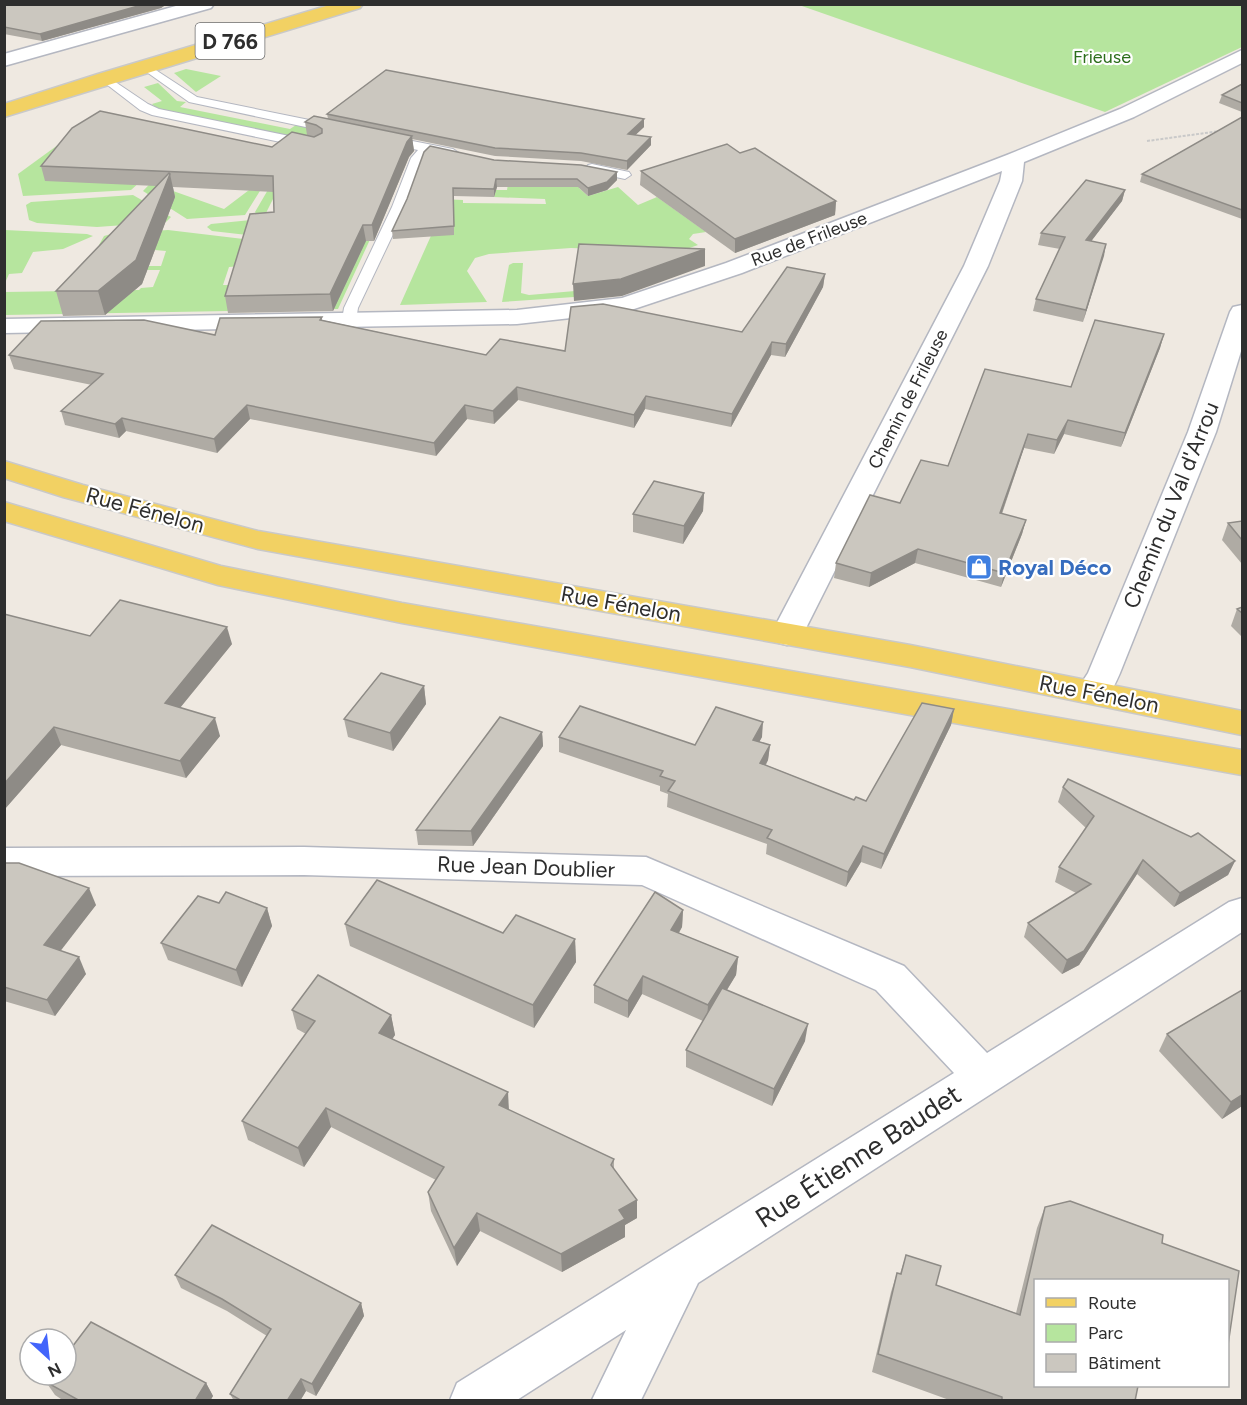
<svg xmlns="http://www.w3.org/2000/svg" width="1247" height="1405" font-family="Figtree,sans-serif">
<rect width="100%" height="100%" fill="#efe9e1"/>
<g fill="#b6e59e">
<polygon points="799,5 1242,5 1242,47 1105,112"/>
<polygon points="186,69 221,76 196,92 174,73"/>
<polygon points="158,83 177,101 186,102 180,107 290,129 296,125 393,146 409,155 338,309 5,315 4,292 139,290 141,288 153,287 160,270 147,270 149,266 161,266 166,251 99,245 104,236 111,234 168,230 276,243 242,266 229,267 223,285 344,287 362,248 256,214 255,212 269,188 311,198 275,195 266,213 308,215 351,149 156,108 152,104 162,101 144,87"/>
<polygon points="62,142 161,163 131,190 23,196 18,174"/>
<polygon points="168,165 159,186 224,209 257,184 263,186 245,215 187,219 143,191"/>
<polygon points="582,183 579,188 588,196 618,187 638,205 657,197 706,232 693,234 689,239 698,245 655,260 630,250 571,248 489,254 475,258 467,271 487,302 400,305 443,209 414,198 463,200 463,203 546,204 545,199 494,197 496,190 507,190 508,184"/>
<polygon points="133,195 171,217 166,222 97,227 37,223 29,220 26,205 31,202"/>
<polygon points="251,220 266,237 212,231 207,227 211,224"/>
<polygon points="5,230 87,234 93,236 63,249 33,252 22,273 9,274 5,283"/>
<polygon points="513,263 523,263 521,293 529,295 575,291 574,297 502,302 509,265"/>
</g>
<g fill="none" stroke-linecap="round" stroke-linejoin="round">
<defs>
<g id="lane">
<polygon points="145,63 197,97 329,124 335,128 329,132 189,102 141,68 139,66"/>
<polygon points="105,75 148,104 159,109 309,140 315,144 309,148 152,115 140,110 101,80 101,76"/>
<polygon points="387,136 453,149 459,153 453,157 430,152 423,159 406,207 358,308 356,320 349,324 342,320 344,308 392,207 411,158 418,150 383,143 383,137"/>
<polygon points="592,164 629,172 631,175 625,179 588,171 586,168 588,165"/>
</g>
<g id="street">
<polygon points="183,4 214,4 211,8 4,66 4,54"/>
<polygon points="1242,50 1242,63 1134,117 1024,162 1022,181 988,266 803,634 798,642 787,645 776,642 771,634 964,266 1000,181 1002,171 742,273 625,312 517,324 4,333 4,319 517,310 622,298 726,263 1007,155 1120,109"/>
<path d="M1242 305V348L1216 432 1120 673C1111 694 1104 708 1079 701L1075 693 1088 673 1188 432 1230 312 1233 307Z"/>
<polygon points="304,847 646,857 904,966 987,1053 1229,902 1242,898 1242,932 698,1283 641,1400 592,1400 626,1330 517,1400 450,1400 457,1383 954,1073 876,990 642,885 304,875 4,876 4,848"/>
</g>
<g id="primary">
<polygon points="333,4 363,4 360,8 4,117 4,104 98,74"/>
<polygon points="4,461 83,485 258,531 910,645 1242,711 1242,735 910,667 258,549 63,497 4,478"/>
<polygon points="4,502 221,566 402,603 1242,750 1242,775 402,623 218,585 4,521"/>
</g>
</defs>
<use href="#lane" stroke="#b4b7c1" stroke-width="2"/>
<use href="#street" stroke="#b4b7c1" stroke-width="3"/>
<use href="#primary" stroke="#c9c9c9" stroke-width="3"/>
<polyline stroke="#c9c9c9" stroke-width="2" stroke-dasharray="3 1.5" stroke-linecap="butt" points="1147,141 1220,131"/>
<use href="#lane" fill="#fff" fill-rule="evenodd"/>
<use href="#street" fill="#fff" fill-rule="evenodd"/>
<use href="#primary" fill="#f2d163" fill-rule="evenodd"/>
</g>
<g fill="#afaba4">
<polygon points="4,4 167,4 161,8 42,41 4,34"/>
<polygon points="1242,84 1242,112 1219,103 1222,95"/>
<polygon points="327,114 644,127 635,135 651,145 627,170 581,161 495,156 412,139 414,151 409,157 374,241 366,241 333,311 228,313 225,296 274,212 274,192 173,187 175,197 142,284 105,315 63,316 56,291 156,186 45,181 41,166 272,147 307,135 305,122 328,119"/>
<polygon points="1242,117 1242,219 1140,182 1142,174"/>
<polygon points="740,153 836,201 835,215 735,253 640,185 641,171"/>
<polygon points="494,160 617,180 607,190 588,196 578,187 497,187 494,197 454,196 454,235 393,239 392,231"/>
<polygon points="1125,190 1122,201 1091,241 1106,244 1083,322 1033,311 1036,299 1060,249 1038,245 1041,233"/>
<polygon points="825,274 823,287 785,357 771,355 731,427 645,409 634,428 518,400 494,424 467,419 436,456 250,419 217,453 126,431 119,438 65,425 61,411 92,385 14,369 9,355 215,335 322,317 322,320 486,355 565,351 742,332"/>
<polygon points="1164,334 1160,348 1121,447 1064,434 1054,454 1024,448 1002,514 1026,520 1022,534 1001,587 915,563 869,587 834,578 836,563 900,503 948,466 1071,387"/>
<polygon points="704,493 703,511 683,544 633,532 633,514"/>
<polygon points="1242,521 1242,564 1222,540 1228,523"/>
<polygon points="1242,607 1242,637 1231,626 1237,609"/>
<polygon points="4,614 90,636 232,644 180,708 220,736 186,778 61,745 4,810"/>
<polygon points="424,686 426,704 393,751 348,737 344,719"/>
<polygon points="954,709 951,725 881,869 861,862 846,887 766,854 767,844 667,807 668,794 660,791 660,786 559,752 559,737 695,745 762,737 759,742 770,745 768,760 766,765 854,800 866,801"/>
<polygon points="542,732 543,746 473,846 418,845 416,830"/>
<polygon points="1063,787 1235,861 1228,875 1174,907 1137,874 1079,965 1062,974 1024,937 1028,923 1076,893 1055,882 1059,867 1086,828 1058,802"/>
<polygon points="4,863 96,905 60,950 86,974 55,1016 4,1001"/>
<polygon points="219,903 267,908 272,926 242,987 168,960 161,943"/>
<polygon points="683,910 682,927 679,933 738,957 736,975 727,990 805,1041 772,1106 686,1067 686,1050 703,1021 642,994 628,1018 594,1003 594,985"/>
<polygon points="345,924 503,933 575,939 576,962 534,1028 350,946"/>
<polygon points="292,1010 391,1015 395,1035 392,1039 509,1110 614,1159 614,1169 637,1200 637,1218 625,1225 625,1237 562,1272 480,1231 457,1266 431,1211 428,1192 436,1180 331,1127 304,1167 248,1140 242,1121 306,1034 297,1029"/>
<polygon points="1167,1034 1242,1106 1222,1119 1159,1051"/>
<polygon points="1070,1201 1163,1235 1162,1243 1239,1271 1227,1346 1227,1281 1035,1281 1035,1386 1138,1386 1135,1401 952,1401 872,1372 891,1292 897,1273 900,1274 906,1255 941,1266 936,1285 1016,1313 1037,1228 1045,1207"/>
<polygon points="175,1275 361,1303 364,1316 316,1396 306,1391 300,1401 234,1401 230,1394 267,1336 227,1311 181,1288"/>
<polygon points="46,1382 206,1383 213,1396 210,1401 64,1401 55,1395"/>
</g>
<g fill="#8e8b86">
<polygon points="145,4 167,4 161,8 42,41 40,34"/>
<polygon points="644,119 644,127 628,142 628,134"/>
<polygon points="412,136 414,151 409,157 374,241 372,225 407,142"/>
<polygon points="651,137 651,145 627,170 627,161"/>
<polygon points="617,172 617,180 607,190 588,196 588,188"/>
<polygon points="170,174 175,197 142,284 105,315 98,291"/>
<polygon points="496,179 497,187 494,197 494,189"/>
<polygon points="1125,190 1122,201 1083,252 1086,240"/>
<polygon points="836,201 835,215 735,253 735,239"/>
<polygon points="363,225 366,241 333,311 330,294"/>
<polygon points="1106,244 1104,256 1083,322 1086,310"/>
<polygon points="705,249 705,266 622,296 574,301 573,284"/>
<polygon points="825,274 823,287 785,357 786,344"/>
<polygon points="1164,334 1160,348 1121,447 1125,433"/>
<polygon points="772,342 771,355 731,427 732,414"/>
<polygon points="517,387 518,400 494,424 493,411"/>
<polygon points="646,396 645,409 634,428 634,415"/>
<polygon points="247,405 250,419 217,453 214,439"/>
<polygon points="465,405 467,419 436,456 434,443"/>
<polygon points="122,418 126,431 119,438 115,424"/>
<polygon points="1068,420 1064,434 1054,454 1057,440"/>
<polygon points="1028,434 1024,448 997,527 1000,513"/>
<polygon points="704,493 703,511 683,544 684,526"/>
<polygon points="1026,520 1022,534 1001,587 1004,573"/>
<polygon points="918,549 915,563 869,587 871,573"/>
<polygon points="227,627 232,644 170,720 165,703"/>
<polygon points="424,686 426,704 393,751 390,733"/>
<polygon points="954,709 951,725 881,869 884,854"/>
<polygon points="215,718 220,736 186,778 180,761"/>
<polygon points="763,722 762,737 752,755 753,740"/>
<polygon points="54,727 61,745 4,810 4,784"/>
<polygon points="542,732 543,746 473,846 471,831"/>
<polygon points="770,745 768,760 758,778 760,763"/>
<polygon points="863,846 861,862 846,887 848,872"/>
<polygon points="1143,860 1137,874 1079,965 1062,974 1067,960"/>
<polygon points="1235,861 1228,875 1174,907 1180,893"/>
<polygon points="89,888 96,905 52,962 44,945"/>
<polygon points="267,908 272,926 242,987 236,970"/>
<polygon points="683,910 682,927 670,947 671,930"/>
<polygon points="575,939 576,962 534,1028 533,1005"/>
<polygon points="79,957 86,974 55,1016 47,1000"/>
<polygon points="738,957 736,975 707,1022 708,1005"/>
<polygon points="643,976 642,994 628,1018 628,1001"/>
<polygon points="391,1015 395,1035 383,1053 379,1033"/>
<polygon points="808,1024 805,1041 772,1106 774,1089"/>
<polygon points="508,1092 509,1111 499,1105"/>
<polygon points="1242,1095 1242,1106 1222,1119 1231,1102"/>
<polygon points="326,1108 331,1127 304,1167 298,1148"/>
<polygon points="637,1200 637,1218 625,1225 625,1237 562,1272 561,1254 619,1210"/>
<polygon points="477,1213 480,1231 457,1266 454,1248"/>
<polygon points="361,1303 364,1316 316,1396 312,1384"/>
<polygon points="301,1379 306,1391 300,1401 287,1401"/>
<polygon points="206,1383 213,1396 210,1401 195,1401"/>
</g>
<g fill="#cbc7bf" stroke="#8e8b86" stroke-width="1.5">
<polygon points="4,4 145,4 40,34 4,27"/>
<polygon points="386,70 644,119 628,134 651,137 627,161 581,153 495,148 327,114"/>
<polygon points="1242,84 1242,103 1222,95"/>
<polygon points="100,111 272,147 292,132 314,137 322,133 322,129 316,125 305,122 314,116 412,136 407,142 372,225 363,225 330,294 225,296 250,214 274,212 273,176 41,166 72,128"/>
<polygon points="1242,117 1242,210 1142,174"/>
<polygon points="727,144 740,153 755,148 836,201 735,239 641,171"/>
<polygon points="430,146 494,160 581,165 617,172 607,182 588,188 577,179 496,179 494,189 453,188 454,226 392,231 407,199 424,152"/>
<polygon points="169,173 170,174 136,260 98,291 56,291"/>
<polygon points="1086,180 1125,190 1086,240 1106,244 1086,310 1036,299 1065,237 1041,233"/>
<polygon points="579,244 705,249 621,279 573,284"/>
<polygon points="787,267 825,274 786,344 772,342 732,414 646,396 634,415 517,387 493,411 465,405 434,443 247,405 214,439 122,418 115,424 61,411 103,374 9,355 41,321 144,320 215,335 220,318 322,317 320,320 486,355 500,339 565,351 571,307 603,304 742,332"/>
<polygon points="1095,320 1164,334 1125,433 1068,420 1057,440 1028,434 1000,513 1026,520 1004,573 918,549 871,573 836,563 870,495 900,503 921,460 948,466 985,369 1071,387"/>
<polygon points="654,481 704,493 684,526 633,514"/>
<polygon points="1242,521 1242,540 1228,523"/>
<polygon points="120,600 227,627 165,703 215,718 180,761 54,727 4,784 4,614 90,636"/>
<polygon points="1242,607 1242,613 1237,609"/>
<polygon points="381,673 424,686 390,733 344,719"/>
<polygon points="922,703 954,709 884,854 863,846 848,872 767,838 772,830 668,791 675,781 660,776 663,771 559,737 580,706 695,745 716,707 763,722 753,740 770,745 760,763 854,800 856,797 866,801"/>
<polygon points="500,717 542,732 471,831 416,830"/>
<polygon points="1068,779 1191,837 1198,833 1235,861 1180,893 1143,860 1084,951 1067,960 1028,923 1091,884 1059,867 1094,816 1063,787"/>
<polygon points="4,863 19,863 89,888 44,945 79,957 47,1000 4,987"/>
<polygon points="377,880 503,933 516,915 575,939 533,1005 345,924"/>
<polygon points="226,892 267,908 236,970 161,943 198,896 219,903"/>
<polygon points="655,892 683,910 671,930 738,957 708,1005 643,976 628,1001 594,985"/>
<polygon points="318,975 391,1015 379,1033 508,1092 499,1105 614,1159 611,1165 637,1200 619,1210 625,1219 561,1254 477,1213 454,1248 428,1192 444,1167 326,1108 298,1148 242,1121 315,1021 292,1010"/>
<polygon points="722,988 808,1024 774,1089 686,1050"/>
<polygon points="1242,990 1242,1095 1231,1102 1167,1034"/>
<polygon points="1070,1201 1163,1235 1162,1243 1239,1271 1228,1345 1227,1281 1035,1281 1035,1386 1138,1386 1135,1401 1002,1401 1002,1397 878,1354 897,1273 901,1274 906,1255 941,1266 936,1285 1020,1315 1045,1207"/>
<polygon points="212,1225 361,1303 312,1384 301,1379 287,1401 242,1401 230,1394 271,1329 222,1299 175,1275"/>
<polygon points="91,1322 206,1383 195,1401 80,1401 46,1382 51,1375 66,1375 66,1355"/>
</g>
<defs>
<symbol id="shop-square" viewBox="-11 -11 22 22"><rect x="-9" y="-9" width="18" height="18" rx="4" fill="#3f7fe0" stroke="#fff"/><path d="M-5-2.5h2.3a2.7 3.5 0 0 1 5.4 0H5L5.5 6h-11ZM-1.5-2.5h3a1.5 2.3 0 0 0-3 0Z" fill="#fff"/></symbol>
</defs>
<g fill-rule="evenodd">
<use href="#shop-square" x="964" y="552" width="30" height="30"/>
</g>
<g text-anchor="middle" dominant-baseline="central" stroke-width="4.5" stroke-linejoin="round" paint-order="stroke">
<g font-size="18" fill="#2c6e1b" stroke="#fff">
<text x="1102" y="57">Frieuse</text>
</g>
<g font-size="18" fill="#2e2e2e" stroke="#fff">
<text transform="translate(809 239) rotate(-21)">Rue de Frileuse</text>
<text transform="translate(908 399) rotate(-63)">Chemin de Frileuse</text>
</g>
<rect fill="#fff" stroke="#6d6d6d" stroke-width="1.5" x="195.5" y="23" width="69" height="36" rx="4.5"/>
<g font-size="21" font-weight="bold" fill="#2e2e2e">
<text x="230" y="41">D 766</text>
</g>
<g font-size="22" fill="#2e2e2e" stroke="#fff">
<text transform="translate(1171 505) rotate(-68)">Chemin du Val d'Arrou</text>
<text transform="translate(145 510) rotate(15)">Rue Fénelon</text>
<text transform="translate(621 604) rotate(10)">Rue Fénelon</text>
<text transform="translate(1099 694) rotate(11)">Rue Fénelon</text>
<text transform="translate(526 867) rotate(2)">Rue Jean Doublier</text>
</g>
<g font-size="22" font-weight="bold" fill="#366cbe" stroke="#fff" text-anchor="start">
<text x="998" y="567">Royal Déco</text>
</g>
<g font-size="27" fill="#2e2e2e" stroke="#fff">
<text transform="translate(858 1156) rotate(-33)">Rue Étienne Baudet</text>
</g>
</g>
<rect width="1247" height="1405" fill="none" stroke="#2e2e2e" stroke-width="12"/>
<rect x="1034" y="1279" width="195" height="108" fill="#ffffff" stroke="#ababab" stroke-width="1.5"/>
<rect x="1046" y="1298" width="30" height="9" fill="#f2d163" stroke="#ababab" stroke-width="1.5"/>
<text x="1088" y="1309" font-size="18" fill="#2e2e2e">Route</text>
<rect x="1046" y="1324" width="30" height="18" fill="#b6e59e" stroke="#ababab" stroke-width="1.5"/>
<text x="1088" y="1339" font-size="18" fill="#2e2e2e">Parc</text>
<rect x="1046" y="1354" width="30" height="18" fill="#cbc7bf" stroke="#ababab" stroke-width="1.5"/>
<text x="1088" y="1369" font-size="18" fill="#2e2e2e">Bâtiment</text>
<g transform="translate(48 1357) rotate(153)"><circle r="28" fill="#ffffff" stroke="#ababab" stroke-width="1.5"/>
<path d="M0-4.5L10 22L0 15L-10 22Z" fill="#4264fb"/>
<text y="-9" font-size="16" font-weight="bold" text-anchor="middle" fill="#2e2e2e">N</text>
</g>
</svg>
